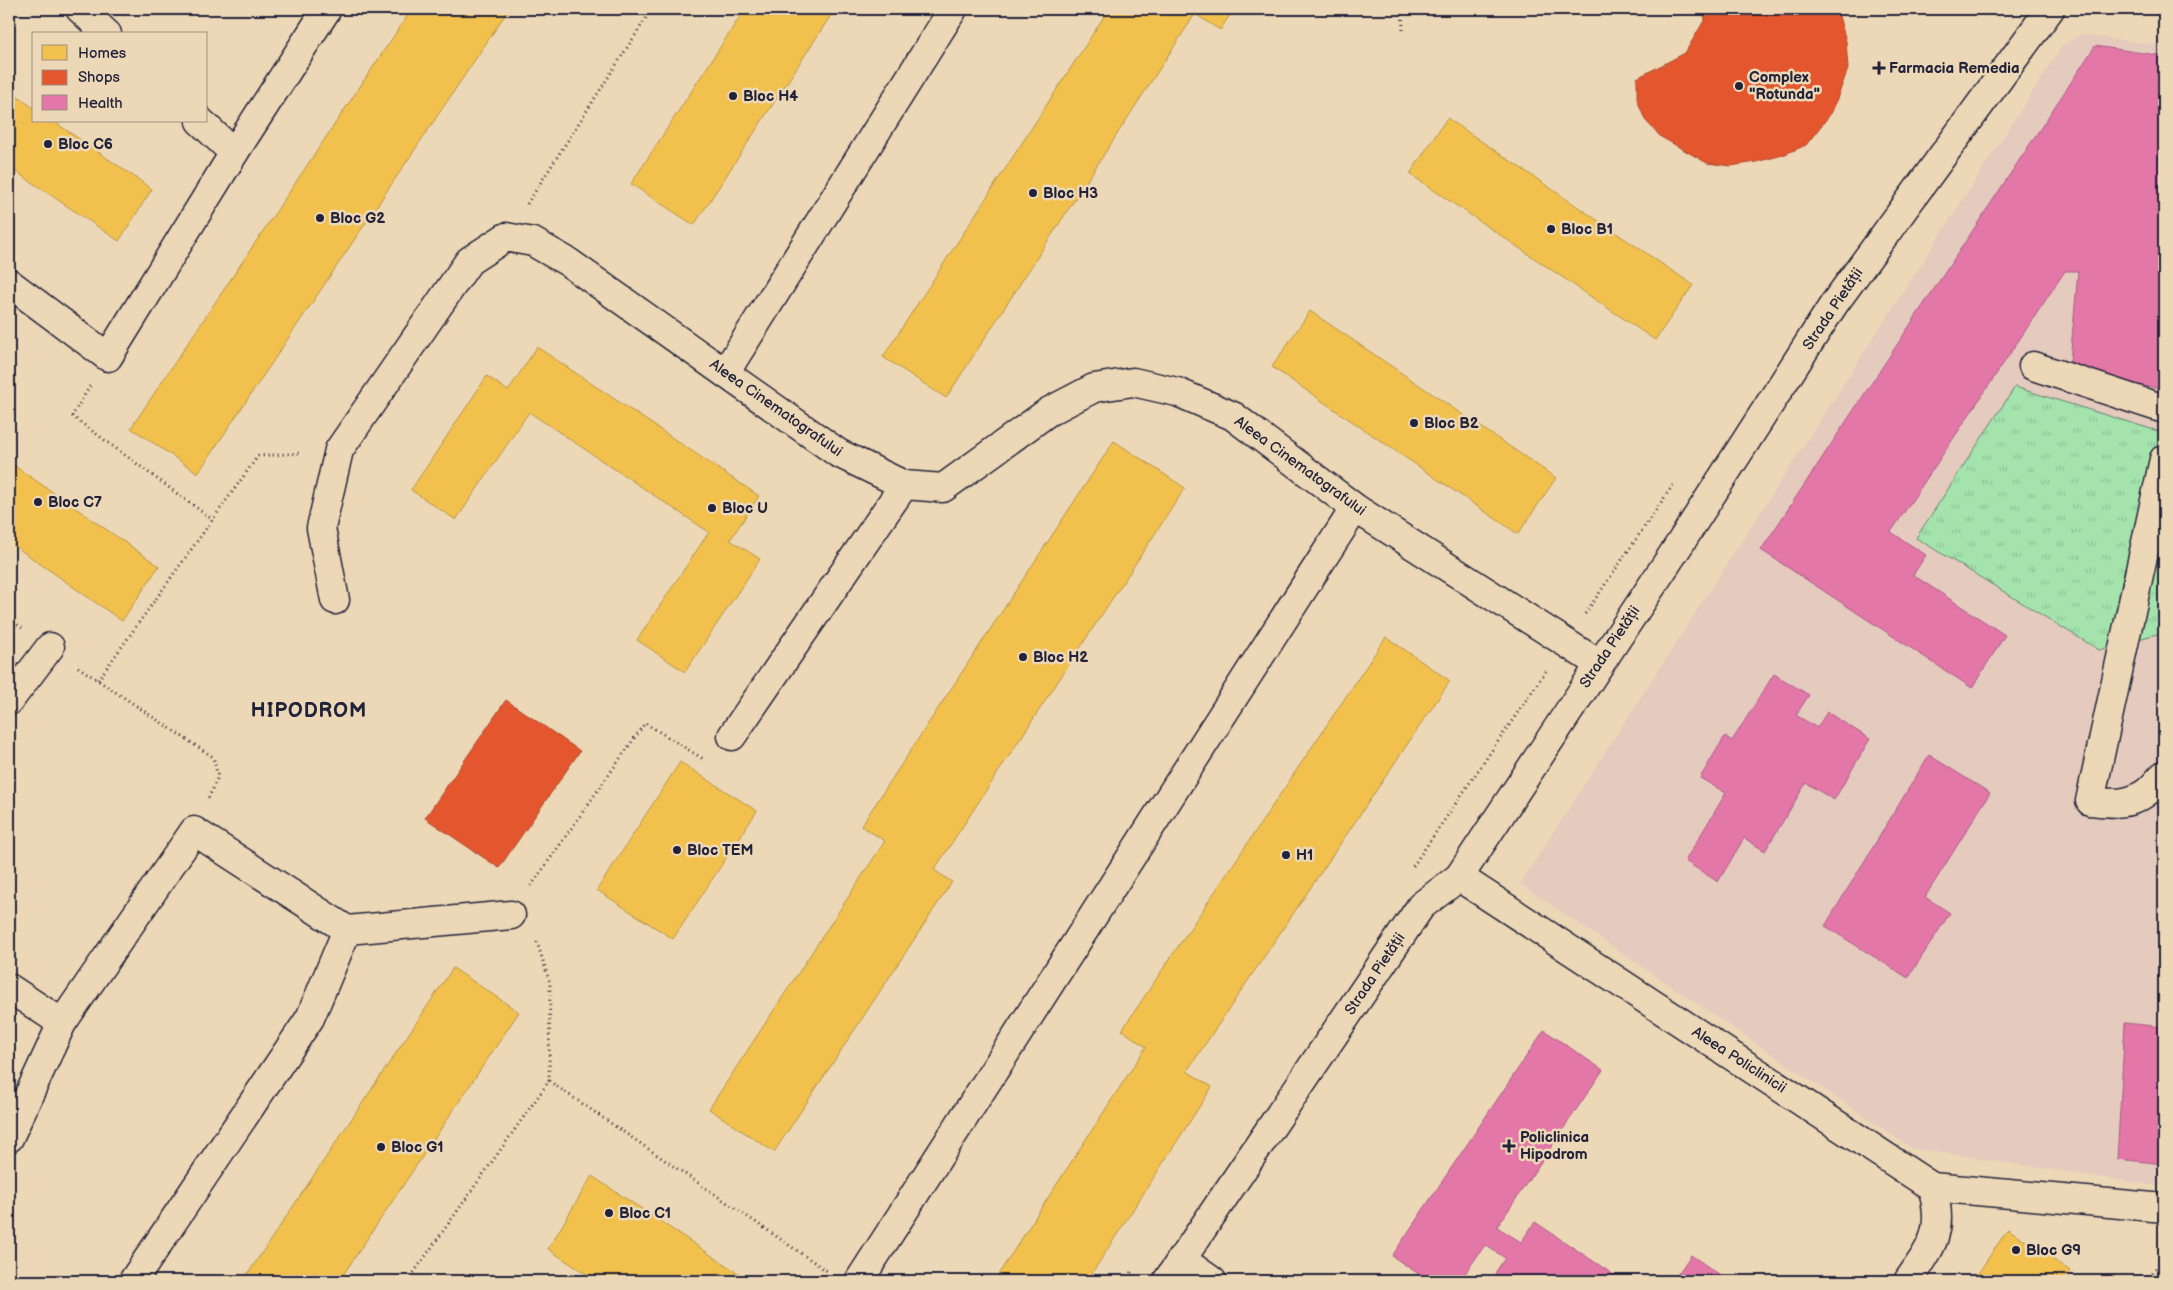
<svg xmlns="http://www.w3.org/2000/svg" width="2173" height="1290" font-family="'Balsamiq Sans',sans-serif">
<defs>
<pattern id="grass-tufts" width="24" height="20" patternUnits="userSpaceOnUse" patternTransform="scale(1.25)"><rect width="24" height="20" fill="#a4e3ac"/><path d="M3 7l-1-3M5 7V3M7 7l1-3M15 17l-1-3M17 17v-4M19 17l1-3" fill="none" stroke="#8dc295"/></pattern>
</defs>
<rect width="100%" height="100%" fill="#ecd8b6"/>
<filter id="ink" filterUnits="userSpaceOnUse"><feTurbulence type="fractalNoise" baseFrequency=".02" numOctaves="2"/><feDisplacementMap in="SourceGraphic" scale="10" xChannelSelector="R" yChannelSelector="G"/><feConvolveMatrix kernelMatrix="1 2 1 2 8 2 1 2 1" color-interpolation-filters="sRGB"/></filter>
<g filter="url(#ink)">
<polygon fill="#e5cabe" points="2081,34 2164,46 2164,1187 1911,1148 1520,884 2063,45"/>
<polygon fill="url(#grass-tufts)" stroke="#638274" points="2015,387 2164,433 2164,632 2099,650 1916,538"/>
<g fill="#f2c14e" stroke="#b49148">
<polygon points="412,9 509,9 198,473 131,428"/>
<polygon points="745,9 835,9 694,225 631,184"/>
<polygon points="1109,9 1234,9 1220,30 1195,14 946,398 883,357"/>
<polygon points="9,91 34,108 34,121 53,121 152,189 119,241 9,167"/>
<polygon points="1447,118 1693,285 1655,340 1410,174"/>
<polygon points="1310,311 1556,478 1518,534 1272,367"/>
<polygon points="537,347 759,496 730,540 760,559 685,672 637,640 709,532 529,412 456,520 411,490 487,376 508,391"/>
<polygon points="1114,441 1185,488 934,870 952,882 774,1152 709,1109 885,841 861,826"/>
<polygon points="9,462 159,566 122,621 9,542"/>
<polygon points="1386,637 1450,681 1187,1071 1212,1087 1087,1281 994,1281 1146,1047 1122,1030"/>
<polygon points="680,762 757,811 673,939 597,890"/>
<polygon points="453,968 519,1012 339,1281 243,1281"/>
<polygon points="592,1176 750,1281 597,1281 548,1249"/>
<polygon points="2008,1229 2070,1271 2063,1281 1973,1281"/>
</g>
<g fill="#e4572e" stroke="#aa4732">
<polygon points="1703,9 1837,9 1846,41 1848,69 1832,112 1806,145 1783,155 1756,162 1731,166 1707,163 1661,137 1645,120 1637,99 1637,78 1685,53 1705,19"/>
<polygon points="506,700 580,751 499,868 425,818"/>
</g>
<g fill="#e377a8" stroke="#a95e87">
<polygon points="2095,46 2164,56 2164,389 2069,373 2078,271 2065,271 1891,532 1926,555 1913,575 2005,635 1972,688 1761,550"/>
<polygon points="1774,674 1809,695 1796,715 1817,728 1827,712 1870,739 1834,800 1806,783 1765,851 1744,838 1718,882 1685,861 1726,793 1700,778 1725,736 1732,741"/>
<polygon points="1929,755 1990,793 1925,897 1950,913 1908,978 1825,926"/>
<polygon points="2125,1023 2164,1027 2164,1164 2117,1159"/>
<polygon points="1544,1030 1603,1070 1497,1227 1521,1242 1535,1222 1623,1281 1507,1281 1495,1273 1505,1258 1485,1245 1460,1281 1429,1281 1392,1256"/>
<polygon points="1691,1255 1729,1281 1673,1281"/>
</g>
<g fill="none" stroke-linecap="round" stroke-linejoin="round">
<defs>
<g id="minor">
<polyline points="80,9 107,34"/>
<polyline points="200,121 234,153"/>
<polyline points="9,283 108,357 234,153 327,9"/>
<polyline points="2033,366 2164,409"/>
<polyline points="725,373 953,9"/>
<path d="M2164 459 2090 801C2109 803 2127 806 2144 794 2152 789 2157 781 2164 775"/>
<polyline points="335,600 321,528 339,450 469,261 506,237 533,242 568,262 838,453 904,485 943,488 1048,412 1094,388 1133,382 1177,392 1233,416 1355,508 1599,664"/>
<polyline points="9,701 50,647"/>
<polyline points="732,736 904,485"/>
<path d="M1459 877 1932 1187C1945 1231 1932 1246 1908 1281"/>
<polyline points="9,988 62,1023"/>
<polyline points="9,1138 62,1023 194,831 347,930"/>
<polyline points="1932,1187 2164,1208"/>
<polyline points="1181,1259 1212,1281"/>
<polyline points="133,1281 310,1018 347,930 511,915"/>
<polyline points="859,1281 1355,508"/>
<polyline points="1167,1281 1421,906 1459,877 1681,542 1834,304 2050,9"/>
</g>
</defs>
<use href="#minor" stroke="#22223b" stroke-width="31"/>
<g stroke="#22223b" stroke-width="3" stroke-dasharray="1 4" stroke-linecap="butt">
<polyline points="1402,9 1403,30"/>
<polyline points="527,204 652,9"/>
<polyline points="90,386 72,416 213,520"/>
<polyline points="1585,614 1673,485"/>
<polyline points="9,619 22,628"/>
<polyline points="78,667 213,757 218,777 208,799"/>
<polyline points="98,680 258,456 302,453"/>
<polyline points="1413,866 1546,671"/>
<polyline points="531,886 645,723 705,760"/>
<polyline points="549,1081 827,1271"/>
<polyline points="408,1281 549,1081 550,983 536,939"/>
<polyline points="1125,1281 1132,1272"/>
<polyline points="2147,1281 2164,1256"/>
</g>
<use href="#minor" stroke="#ecd8b6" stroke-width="28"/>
</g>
</g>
<g fill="#22223b" stroke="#ecd8b6" stroke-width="2">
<path d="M1876.5 60.5h5v5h5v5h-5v5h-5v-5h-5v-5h5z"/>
<circle cx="1739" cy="86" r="5"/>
<circle cx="733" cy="96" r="5"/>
<circle cx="48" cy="144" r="5"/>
<circle cx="1033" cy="193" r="5"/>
<circle cx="320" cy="218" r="5"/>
<circle cx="1551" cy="229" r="5"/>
<circle cx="1414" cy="423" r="5"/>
<circle cx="38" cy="502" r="5"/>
<circle cx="712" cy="508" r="5"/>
<circle cx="1023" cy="657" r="5"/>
<circle cx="677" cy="850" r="5"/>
<circle cx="1286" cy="855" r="5"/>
<path d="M1506.5 1138.5h5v5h5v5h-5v5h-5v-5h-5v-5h5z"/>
<circle cx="381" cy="1147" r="5"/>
<circle cx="609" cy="1213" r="5"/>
<circle cx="2016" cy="1250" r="5"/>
</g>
<g text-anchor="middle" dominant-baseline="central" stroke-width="5" stroke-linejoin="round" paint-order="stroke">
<g font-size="15" font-weight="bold" fill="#22223b" stroke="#ecd8b6" text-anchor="start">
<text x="1889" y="68">Farmacia Remedia</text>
<text x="1749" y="77">Complex<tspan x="1749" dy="17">"Rotunda"</tspan></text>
<text x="743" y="96">Bloc H4</text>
<text x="58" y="144">Bloc C6</text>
<text x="1043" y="193">Bloc H3</text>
<text x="330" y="218">Bloc G2</text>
<text x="1561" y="229">Bloc B1</text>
<text x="1424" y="423">Bloc B2</text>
<text x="48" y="502">Bloc C7</text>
<text x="722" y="508">Bloc U</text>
<text x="1033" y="657">Bloc H2</text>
<text x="687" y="850">Bloc TEM</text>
<text x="1296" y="855">H1</text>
<text x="1520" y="1137">Policlinica<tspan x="1520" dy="17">Hipodrom</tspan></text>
<text x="391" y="1147">Bloc G1</text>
<text x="619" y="1213">Bloc C1</text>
<text x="2026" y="1250">Bloc G9</text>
</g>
<g font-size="15" fill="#22223b" stroke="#ecd8b6">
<text transform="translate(1833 309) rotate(-56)">Strada Pietății</text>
<text transform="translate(776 408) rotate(35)">Aleea Cinematografului</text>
<text transform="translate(1300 466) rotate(36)">Aleea Cinematografului</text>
<text transform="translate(1610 647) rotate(-56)">Strada Pietății</text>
<text transform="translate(1375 974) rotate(-56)">Strada Pietății</text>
<text transform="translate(1739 1060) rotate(33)">Aleea Policlinicii</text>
</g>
<g font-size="20" font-weight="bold" letter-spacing="1" fill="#22223b" stroke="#ecd8b6">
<text x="309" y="711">HIPODROM</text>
</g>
</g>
<rect width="2173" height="1290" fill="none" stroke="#ecd8b6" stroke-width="30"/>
<rect x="15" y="15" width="2143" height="1260" fill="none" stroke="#22223b" stroke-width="2" filter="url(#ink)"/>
<rect x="32" y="32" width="175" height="90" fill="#ecd8b6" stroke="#9b8f85"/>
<rect x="42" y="45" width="25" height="15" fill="#f2c14e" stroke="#9b8f85"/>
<text x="78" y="58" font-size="15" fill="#22223b">Homes</text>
<rect x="42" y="70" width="25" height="15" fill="#e4572e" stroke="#9b8f85"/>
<text x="78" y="82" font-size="15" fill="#22223b">Shops</text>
<rect x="42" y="95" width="25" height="15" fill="#e377a8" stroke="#9b8f85"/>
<text x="78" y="108" font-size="15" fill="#22223b">Health</text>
</svg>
